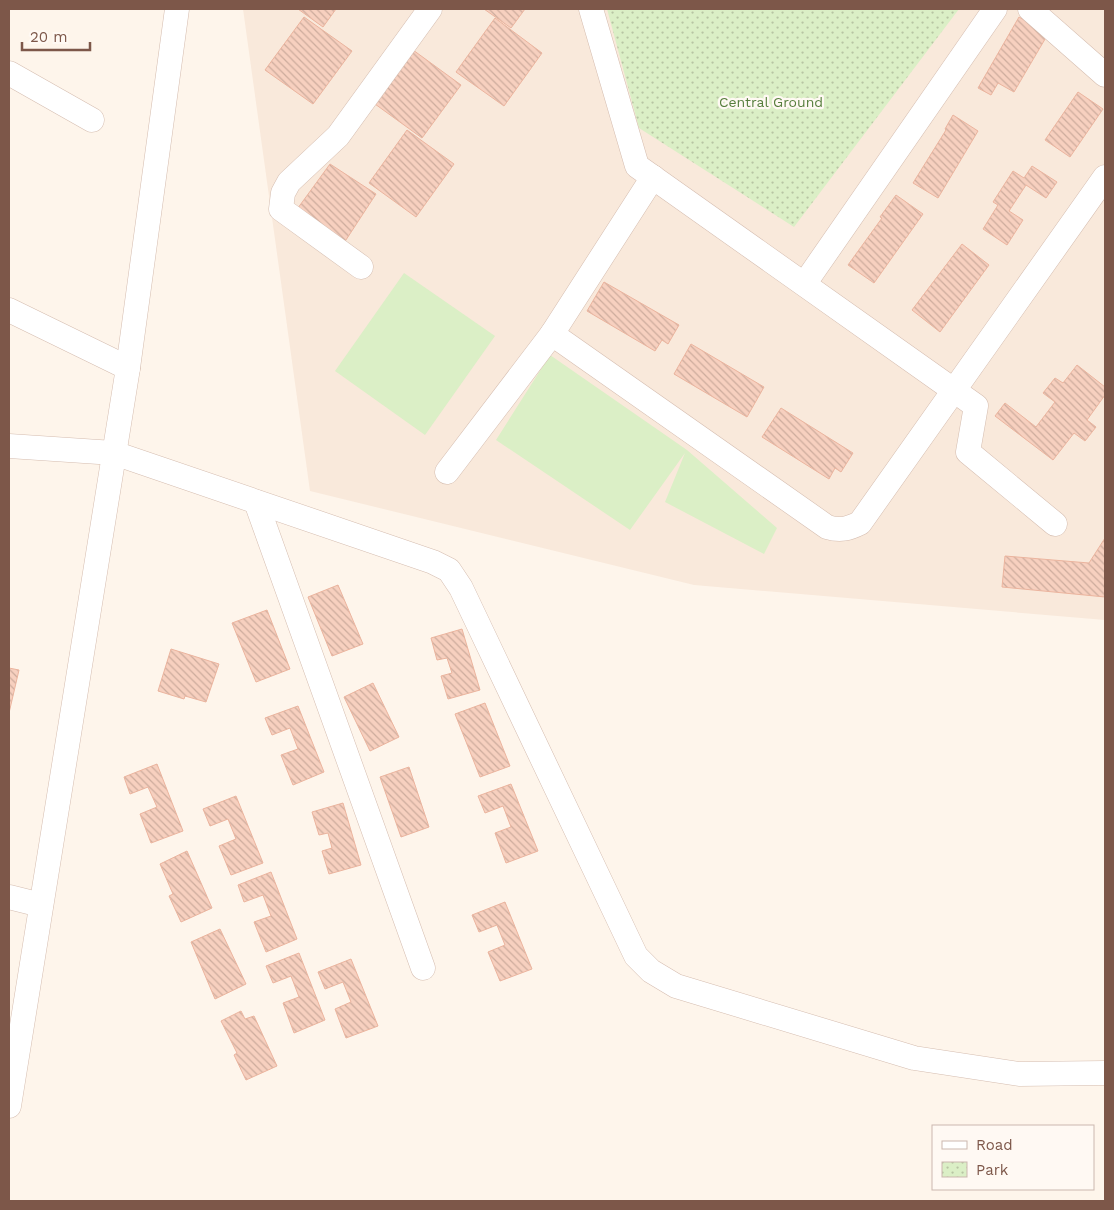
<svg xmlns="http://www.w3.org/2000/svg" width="1114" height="1210" font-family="'Work Sans',sans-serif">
<defs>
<pattern id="park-dots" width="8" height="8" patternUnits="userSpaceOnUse" patternTransform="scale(1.25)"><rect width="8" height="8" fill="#dbefc6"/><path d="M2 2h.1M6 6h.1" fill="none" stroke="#b7c4a3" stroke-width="1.8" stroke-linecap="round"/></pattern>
<pattern id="building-back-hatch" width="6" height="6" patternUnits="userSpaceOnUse" patternTransform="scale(1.25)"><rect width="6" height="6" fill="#f7d0bf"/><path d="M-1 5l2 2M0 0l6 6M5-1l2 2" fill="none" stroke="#cdac9d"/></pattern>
</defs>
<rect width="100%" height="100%" fill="#fef5eb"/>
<polygon fill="#f9e9db" points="243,9 1105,9 1105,620 694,585 310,491"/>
<polygon fill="url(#park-dots)" points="607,9 959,9 794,227 639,128"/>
<g fill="#dbefc6">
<polygon points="404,273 495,336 425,435 335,371"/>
<polygon points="550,355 687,450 777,528 764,554 665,502 685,453 630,530 496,440"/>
</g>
<g fill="url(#building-back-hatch)" stroke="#ebb49e">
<polygon points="298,9 336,9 323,27"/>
<polygon points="484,9 525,9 511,28"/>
<polygon points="304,17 352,51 313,104 265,70"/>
<polygon points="1019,17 1048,34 1014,92 998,83 991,95 978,88"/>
<polygon points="495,18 542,53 504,106 456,72"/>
<polygon points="413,50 461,85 422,138 375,104"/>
<polygon points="1078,92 1103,109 1070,157 1045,140"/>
<polygon points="953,115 978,131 938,198 913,183 946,130 945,129"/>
<polygon points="407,130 454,164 416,217 369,183"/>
<polygon points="330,164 376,194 342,246 295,212"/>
<polygon points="1032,166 1057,182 1046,198 1026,185 1009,211 1023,220 1007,245 983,229 998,205 993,202 1013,171 1024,178"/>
<polygon points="896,195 923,214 874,283 848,265 882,218 880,217"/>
<polygon points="962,244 989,265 940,332 912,310"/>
<polygon points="604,282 679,325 668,344 662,340 655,351 587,311"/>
<polygon points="691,344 764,387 747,417 674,374"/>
<polygon points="1077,365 1105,387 1105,395 1087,420 1096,427 1085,441 1074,433 1053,460 995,416 1005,403 1036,427 1055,402 1043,393 1055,378 1063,383"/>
<polygon points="781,408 853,453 841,472 835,468 829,479 762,437"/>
<polygon points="1105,538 1105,597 1002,587 1005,556 1089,563"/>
<polygon points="338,585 363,644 332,656 308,597"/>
<polygon points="267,610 290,669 256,682 232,623"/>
<polygon points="462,629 480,690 448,699 441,676 452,673 447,658 437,660 431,638"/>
<polygon points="171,649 219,664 206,702 185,696 184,699 158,691"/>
<polygon points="9,668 19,670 9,713"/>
<polygon points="373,683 399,737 370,751 344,697"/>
<polygon points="485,703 510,766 480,777 455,714"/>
<polygon points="298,706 324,772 293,785 281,755 298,749 290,728 272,735 265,718"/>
<polygon points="157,764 183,831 151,843 140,814 157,807 148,787 130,794 124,777"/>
<polygon points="409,767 429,827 401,837 380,777"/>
<polygon points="511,784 538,851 506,863 495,833 511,827 503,806 485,813 478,796"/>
<polygon points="236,796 263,863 231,875 219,846 236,839 228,819 210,826 203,809"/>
<polygon points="343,803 361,865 329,874 322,851 332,848 328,833 319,835 312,812"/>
<polygon points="187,851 212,908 181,922 169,896 173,894 160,864"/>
<polygon points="271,872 297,939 266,952 254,922 271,916 263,895 244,902 238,885"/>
<polygon points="505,902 532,969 500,981 488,952 505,945 497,925 479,932 472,915"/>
<polygon points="220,929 246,984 215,999 191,942"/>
<polygon points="299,953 325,1020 294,1033 283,1003 299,997 291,976 273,983 266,966"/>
<polygon points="351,959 378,1026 346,1038 335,1009 351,1002 343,982 325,989 318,972"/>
<polygon points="241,1011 245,1019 254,1016 277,1066 246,1080 234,1055 237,1053 221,1021"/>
</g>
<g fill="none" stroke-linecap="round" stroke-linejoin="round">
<defs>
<g id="minor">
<polyline points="591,9 637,166 976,406 968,452 1055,524"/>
<polyline points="1030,9 1105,75"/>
<polyline points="9,73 92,120"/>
<path d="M653 177 552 334 827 527C840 531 848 529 860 523L1105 177"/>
<polyline points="361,267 281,209 283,193 289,182 338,136 430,9"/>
<polyline points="805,283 995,9"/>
<polyline points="9,310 128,368"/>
<polyline points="9,446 114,453 433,562 449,570 461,588 636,956 651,971 676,986 914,1058 1019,1074 1105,1073"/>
<polyline points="447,472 552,334"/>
<polyline points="256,502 423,968"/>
<polyline points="9,897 41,905"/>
<polyline points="9,1106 128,368 177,9"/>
</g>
</defs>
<use href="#minor" stroke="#d5bdb0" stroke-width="25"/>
<use href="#minor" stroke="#fff" stroke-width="24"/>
</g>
<g text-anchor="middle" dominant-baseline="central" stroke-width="4.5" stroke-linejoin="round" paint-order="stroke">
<g font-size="14" fill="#577e3d" stroke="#fff9f3">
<text x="771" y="102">Central Ground</text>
</g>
</g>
<rect width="1114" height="1210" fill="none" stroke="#7d5749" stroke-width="20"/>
<rect x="932" y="1125" width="162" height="65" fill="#fff9f3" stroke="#cbb8af"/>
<rect x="942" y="1141" width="25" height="8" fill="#ffffff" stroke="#cbb8af"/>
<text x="976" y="1150" font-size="15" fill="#7d5749">Road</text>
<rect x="942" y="1162" width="25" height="15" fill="url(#park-dots)" stroke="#cbb8af"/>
<text x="976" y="1175" font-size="15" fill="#7d5749">Park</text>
<path d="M22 42v8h68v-8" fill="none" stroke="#7d5749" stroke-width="2.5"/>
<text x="30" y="42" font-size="15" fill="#7d5749" stroke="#fff9f3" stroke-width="4" paint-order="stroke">20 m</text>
</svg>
